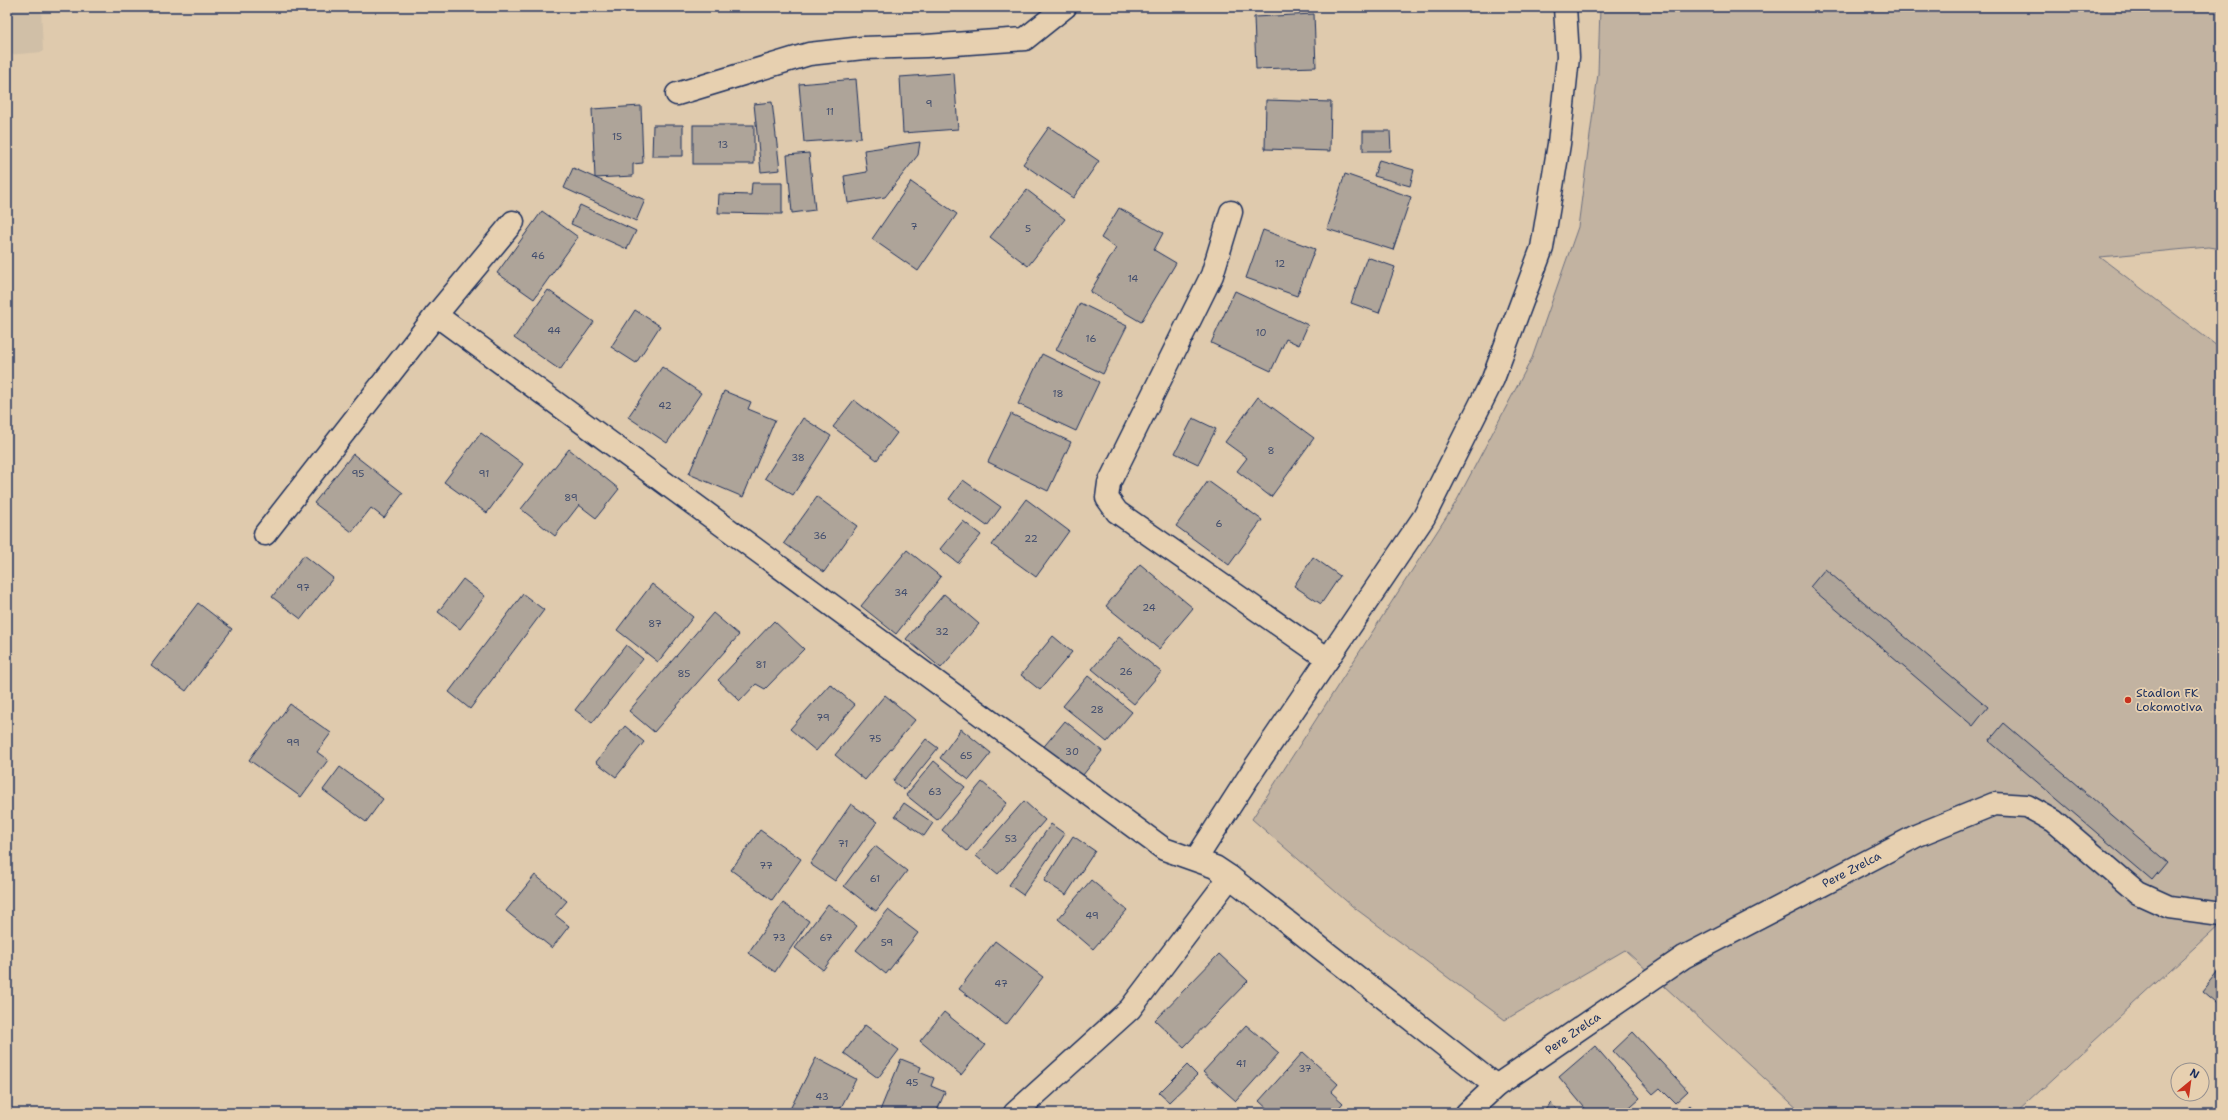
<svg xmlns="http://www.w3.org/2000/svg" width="2228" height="1120" font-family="'Shantell Sans',sans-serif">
<rect width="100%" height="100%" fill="#dfcaad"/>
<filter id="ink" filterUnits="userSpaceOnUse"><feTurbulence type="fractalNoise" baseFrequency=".025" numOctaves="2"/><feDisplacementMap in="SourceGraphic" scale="8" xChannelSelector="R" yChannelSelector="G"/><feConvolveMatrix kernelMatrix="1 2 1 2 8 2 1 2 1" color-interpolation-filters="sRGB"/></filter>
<g filter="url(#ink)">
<polygon fill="#d0bfa7" points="7,7 41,7 43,52 7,55"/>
<polygon fill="#c2b3a1" stroke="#6e7180" points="1600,7 2221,7 2221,249 2208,247 2100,257 2221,349 2221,923 2015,1113 1802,1113 1625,950 1505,1020 1352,906 1252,819 1456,502 1532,358 1578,227 1598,74"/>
<g fill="#aea499" stroke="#1b2f5e">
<polygon points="1314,14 1316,67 1256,69 1254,17"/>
<polygon points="954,73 958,129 903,133 900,77"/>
<polygon points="856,79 861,138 804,142 799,84"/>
<polygon points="1266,100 1331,102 1330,151 1265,149"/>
<polygon points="772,102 780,170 761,172 754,104"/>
<polygon points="641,106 643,163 633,164 633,176 595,178 592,109"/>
<polygon points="653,125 683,125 683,156 652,156"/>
<rect x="693" y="125" width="61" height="39"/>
<polygon points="1049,127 1099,161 1073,198 1023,164"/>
<polygon points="1363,131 1390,131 1391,151 1363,151"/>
<polygon points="920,142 918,155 885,197 848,203 844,176 867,172 864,150"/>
<polygon points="809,153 815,210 792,213 787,155"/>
<polygon points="1379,160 1414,170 1410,186 1374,176"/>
<polygon points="573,168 645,200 636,221 564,188"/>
<polygon points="1345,174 1411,197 1393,250 1327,229"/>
<polygon points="911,182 957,214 918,271 872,239"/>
<polygon points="752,183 782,183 782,214 718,213 719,194 751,195"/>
<polygon points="1027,190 1065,219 1028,266 990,237"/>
<polygon points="580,205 636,231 627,249 571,224"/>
<polygon points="1119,208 1163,233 1154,250 1176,263 1141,322 1090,292 1116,248 1101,238"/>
<polygon points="542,211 578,237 534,299 497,273"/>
<polygon points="1263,230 1315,249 1297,296 1246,278"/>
<polygon points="1367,257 1395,267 1379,313 1351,303"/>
<polygon points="548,290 594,322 560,370 514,338"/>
<polygon points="1235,291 1308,325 1299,345 1286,339 1271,371 1211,343"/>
<polygon points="1080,303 1127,326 1103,374 1056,350"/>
<polygon points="635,310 660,326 636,363 611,347"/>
<polygon points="1042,354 1099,382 1076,431 1018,404"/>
<polygon points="662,367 701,393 667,443 628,417"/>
<polygon points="724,391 751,402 748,409 775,420 743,497 689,474"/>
<polygon points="1258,397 1314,438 1271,497 1237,471 1247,458 1225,442"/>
<polygon points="854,400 897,433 877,460 833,427"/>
<polygon points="1011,414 1071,442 1048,491 988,462"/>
<polygon points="803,418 831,436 793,495 765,478"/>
<polygon points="1193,418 1216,429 1198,464 1175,453"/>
<polygon points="481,433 523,464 487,513 444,482"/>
<polygon points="569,449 619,489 596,518 579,505 555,536 521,509"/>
<polygon points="353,454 403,493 384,518 371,508 352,532 314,503"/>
<polygon points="963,480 1001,507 987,526 949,499"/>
<polygon points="1208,481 1262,520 1229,565 1176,526"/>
<polygon points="817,497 857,526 824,572 784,543"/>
<polygon points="1026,499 1069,531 1036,577 992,545"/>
<polygon points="963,521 981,535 958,563 940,549"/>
<polygon points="907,550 941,577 896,634 861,606"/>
<polygon points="304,555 333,578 301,619 272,597"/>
<polygon points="1313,557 1340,576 1321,604 1294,586"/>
<polygon points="1140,564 1193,608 1159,649 1106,606"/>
<polygon points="1825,569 1988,707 1973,726 1810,587"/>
<polygon points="463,579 485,596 460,629 438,612"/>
<polygon points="652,584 693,617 658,662 617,630"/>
<polygon points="523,594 544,610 470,709 449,692"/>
<polygon points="944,594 979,624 941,668 906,639"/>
<polygon points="198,603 232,629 186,691 151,665"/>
<polygon points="713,613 739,635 654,732 629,711"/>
<polygon points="774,621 804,649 765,689 756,684 740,701 718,680"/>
<polygon points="1053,636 1072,652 1040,690 1021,675"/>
<polygon points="1119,637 1161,672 1134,704 1092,669"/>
<polygon points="626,645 643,659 592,723 575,710"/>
<polygon points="1088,676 1132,712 1107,742 1063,706"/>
<polygon points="830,684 855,705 816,751 790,729"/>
<polygon points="885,695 915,720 865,780 835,755"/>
<polygon points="290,704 331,733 317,752 328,760 301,797 249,760"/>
<polygon points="1065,721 1102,751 1079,780 1041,750"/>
<polygon points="2004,723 2167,862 2152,880 1989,741"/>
<polygon points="625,726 644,742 616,777 596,762"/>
<polygon points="961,729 991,753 969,780 940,758"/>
<polygon points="926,739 938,748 904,790 893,781"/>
<polygon points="934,761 965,787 937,820 906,795"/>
<polygon points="340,767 383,799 366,822 323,790"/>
<polygon points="982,782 1007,803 967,851 942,830"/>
<polygon points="1024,801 1045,820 998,874 976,856"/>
<polygon points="904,803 933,823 924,836 895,816"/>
<polygon points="851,804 877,822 835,881 810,864"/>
<polygon points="1051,824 1065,834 1023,895 1009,885"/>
<polygon points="760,830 801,859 772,900 731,870"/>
<polygon points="1073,836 1095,851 1066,895 1044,881"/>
<polygon points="875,846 907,871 876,911 844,886"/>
<polygon points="535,875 567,901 555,915 569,926 552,948 506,911"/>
<polygon points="1091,880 1127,910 1093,949 1058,919"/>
<polygon points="783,903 809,921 775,972 748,953"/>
<polygon points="828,904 857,926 823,970 795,948"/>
<polygon points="888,910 918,933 886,974 856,950"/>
<polygon points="995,941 1043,977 1006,1025 959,989"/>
<polygon points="1219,954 1248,981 1184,1047 1155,1020"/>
<polygon points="2221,967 2221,1007 2202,991"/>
<polygon points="944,1012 985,1045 961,1075 920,1041"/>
<polygon points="865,1025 899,1050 878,1078 844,1053"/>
<polygon points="1246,1025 1279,1053 1236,1101 1203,1072"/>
<polygon points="1633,1032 1688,1091 1675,1103 1660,1088 1653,1094 1613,1051"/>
<polygon points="1595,1046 1640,1098 1623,1113 1589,1113 1559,1077"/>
<polygon points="1303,1052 1338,1084 1331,1092 1343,1103 1334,1113 1272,1113 1259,1101"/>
<polygon points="816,1058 856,1079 838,1113 788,1113"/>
<polygon points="901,1059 921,1067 919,1072 934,1078 931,1086 945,1092 936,1113 879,1113"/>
<polygon points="1187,1065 1197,1075 1169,1102 1159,1093"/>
<polygon points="1551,1103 1561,1113 1542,1113"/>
<polygon points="1690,1105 1696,1113 1681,1113"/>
</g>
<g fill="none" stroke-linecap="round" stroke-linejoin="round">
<defs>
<g id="street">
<polyline points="677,94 809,54 863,48 926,46 1025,39 1065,7"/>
<polyline points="1231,212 1212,275 1109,483 1107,498 1117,512 1328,659"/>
<polyline points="436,315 1164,849 1215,867 1230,877 1496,1086 1467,1113"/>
<polyline points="265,534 436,315 513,222"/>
<polyline points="1196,859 1255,767 1424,517 1493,379 1542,248 1559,144 1568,57 1565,7"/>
<path id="s1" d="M1496 1086 1684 957 1918 835 1994 804 2027 806 2054 821 2138 893 2169 907 2221 914"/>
<polyline points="1015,1113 1130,1009 1230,877"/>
</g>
</defs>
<use href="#street" stroke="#1b2f5e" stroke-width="25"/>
<use href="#street" stroke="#e7d0b0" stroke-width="22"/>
</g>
</g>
<circle fill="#c8321e" stroke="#e7d0b0" stroke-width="1.5" cx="2128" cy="700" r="4"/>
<g text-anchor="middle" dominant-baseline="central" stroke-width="3.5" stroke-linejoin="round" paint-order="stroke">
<g font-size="10" fill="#404c6d">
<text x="929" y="103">9</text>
<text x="830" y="111">11</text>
<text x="617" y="136">15</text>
<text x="723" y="144">13</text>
<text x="914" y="226">7</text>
<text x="1028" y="228">5</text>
<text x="538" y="255">46</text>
<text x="1280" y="263">12</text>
<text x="1133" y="278">14</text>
<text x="554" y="330">44</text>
<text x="1261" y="332">10</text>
<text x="1091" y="338">16</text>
<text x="1058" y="393">18</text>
<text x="665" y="405">42</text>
<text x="1271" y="450">8</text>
<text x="798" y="457">38</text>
<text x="358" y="473">95</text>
<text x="484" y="473">91</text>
<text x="571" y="497">89</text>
<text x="1219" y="523">6</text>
<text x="820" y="535">36</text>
<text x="1031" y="538">22</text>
<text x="303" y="587">97</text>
<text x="901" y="592">34</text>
<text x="1149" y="607">24</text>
<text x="655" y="623">87</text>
<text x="942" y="631">32</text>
<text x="761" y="664">81</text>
<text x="1126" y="671">26</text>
<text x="684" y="673">85</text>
<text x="1097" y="709">28</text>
<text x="823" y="717">79</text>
<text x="875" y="738">75</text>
<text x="293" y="742">99</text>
<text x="1072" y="751">30</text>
<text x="966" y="755">65</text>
<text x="935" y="791">63</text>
<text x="1011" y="838">53</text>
<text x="843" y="843">71</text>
<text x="766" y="865">77</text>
<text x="875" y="878">61</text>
<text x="1092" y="915">49</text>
<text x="779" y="937">73</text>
<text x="826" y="937">67</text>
<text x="887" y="942">59</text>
<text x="1001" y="983">47</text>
<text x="1241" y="1063">41</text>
<text x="1305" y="1068">37</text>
<text x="912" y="1082">45</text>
<text x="822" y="1096">43</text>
</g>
<g font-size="12" fill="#1b2f5e" stroke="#e7d0b0" text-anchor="start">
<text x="2136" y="693">Stadion FK<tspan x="2136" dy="14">Lokomotiva</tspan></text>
</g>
<g font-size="12" fill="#1b2f5e" stroke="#e7d0b0">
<text stroke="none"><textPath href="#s1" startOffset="417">Pere Zrelca</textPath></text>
<text stroke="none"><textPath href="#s1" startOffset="93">Pere Zrelca</textPath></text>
</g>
</g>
<rect width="2228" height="1120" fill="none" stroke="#e7d0b0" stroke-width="24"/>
<rect x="12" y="12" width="2204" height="1096" fill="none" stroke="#1b2f5e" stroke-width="1.5" filter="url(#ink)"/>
<g transform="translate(2190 1082) rotate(29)"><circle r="19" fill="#e7d0b0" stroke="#95908f"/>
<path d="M0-3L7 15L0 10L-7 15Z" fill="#c8321e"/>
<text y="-6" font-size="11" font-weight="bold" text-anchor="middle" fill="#1b2f5e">N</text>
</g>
</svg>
